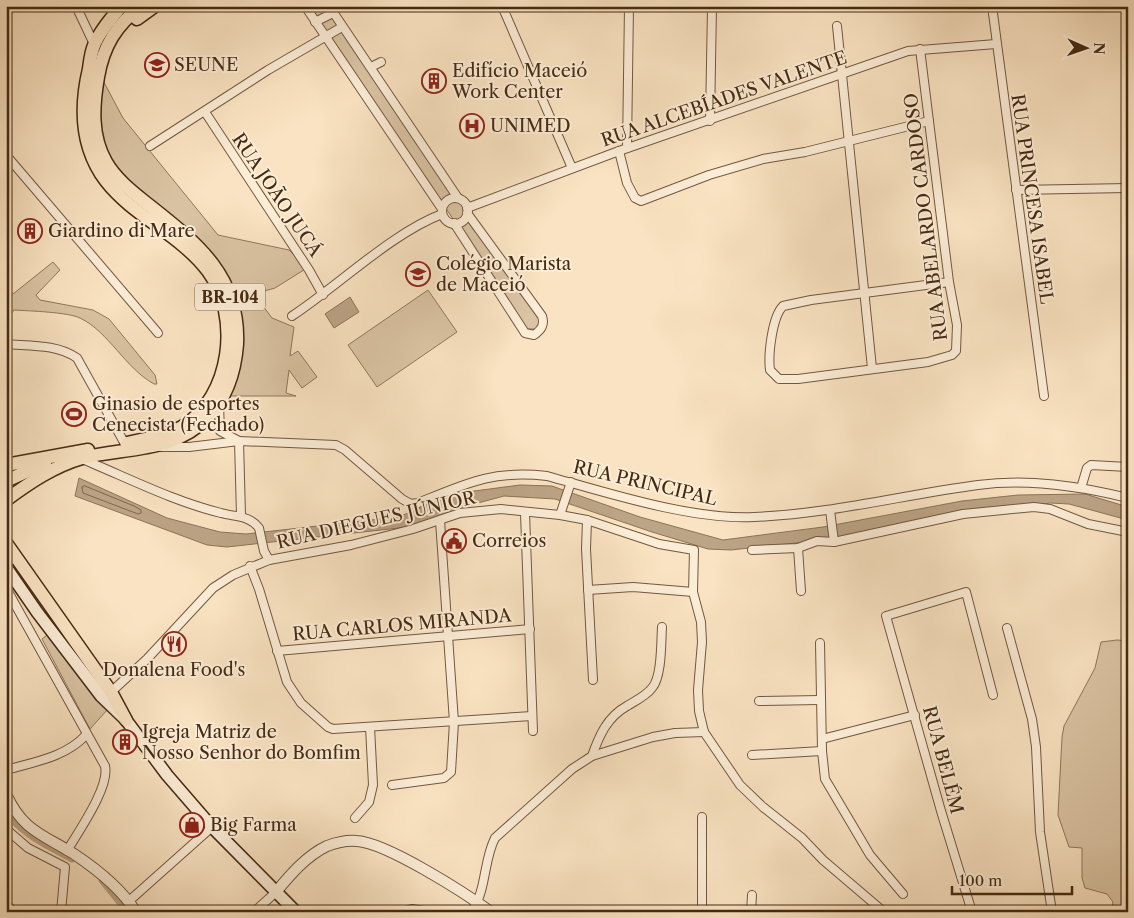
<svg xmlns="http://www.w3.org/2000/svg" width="1134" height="918" font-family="'Libre Caslon Text',serif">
<rect width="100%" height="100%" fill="#fae3c2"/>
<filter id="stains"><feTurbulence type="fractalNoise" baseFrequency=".004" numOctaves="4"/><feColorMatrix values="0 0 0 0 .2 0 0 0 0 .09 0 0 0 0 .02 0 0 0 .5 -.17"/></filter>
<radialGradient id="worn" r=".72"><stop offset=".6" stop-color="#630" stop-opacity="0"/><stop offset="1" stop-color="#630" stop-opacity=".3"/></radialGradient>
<g fill="#dbc4a4" stroke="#90775c">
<polygon points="310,6 331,6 541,315 538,329 527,329"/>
<polygon points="99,73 123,118 218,235 289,250 307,268 275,288 254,294 272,318 294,327 290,356 298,351 317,377 302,388 289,370 286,393 296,396 224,396 232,305 123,183 95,134"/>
<path d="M53 262 60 270 36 295 40 300 93 310 109 319 155 375 157 384H154C125 368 109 332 80 318 67 312 30 311 14 310L6 321V293L13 294Z"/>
<polygon points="428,290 457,332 377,387 348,345"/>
<polygon points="47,635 62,651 108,709 90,729 42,639"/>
<polygon points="1117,640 1128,641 1128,912 1111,912 1113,902 1107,894 1085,888 1082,878 1082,848 1069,847 1058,815 1062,737 1064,726 1095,668 1101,642"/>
</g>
<g fill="#bca486" stroke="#8c7358">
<polygon points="350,297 359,312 334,328 325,314"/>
<polygon points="79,478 167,518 220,532 246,534 398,517 459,493 520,485 552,486 640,517 723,540 823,527 962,501 1018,495 1085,494 1128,507 1128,520 1069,504 1050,503 842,538 731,550 708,549 652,532 555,499 504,496 478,503 408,527 227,547 207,545 75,496"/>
</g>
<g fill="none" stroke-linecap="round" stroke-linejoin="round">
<polygon stroke="#80674c" stroke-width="1" points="85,486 134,506 141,510 141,513 138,514 83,493 82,487"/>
<g stroke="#bca486" stroke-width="9">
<path d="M6 811C24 834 47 844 72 858"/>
<polyline points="103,880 129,912"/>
</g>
<defs>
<g id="minor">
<polyline points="76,6 94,44"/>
<polyline points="305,6 442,209"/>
<polyline points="329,6 458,198"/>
<polyline points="502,6 572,168"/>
<polyline points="992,6 1044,396"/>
<polyline points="315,22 333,13"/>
<polyline points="837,26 872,368"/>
<path d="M920 49 949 282 957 325 956 351 952 355 928 362 798 379H779L770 370C768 355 772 317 783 306L811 300 949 282"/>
<polyline points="371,67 381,62"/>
<polyline points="205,112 309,270 323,295"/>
<polyline points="710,121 712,6"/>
<polyline points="150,146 268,70 342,27"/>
<polyline points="627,148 629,6"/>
<polyline points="619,151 627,183 635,198 641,201 709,175 763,159 805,152 929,121"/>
<polyline points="6,155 158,333"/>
<polyline points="1016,190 1128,188"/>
<circle cx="455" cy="211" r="13"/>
<polyline points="467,208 619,151 908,51 996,44"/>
<path d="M454 223 525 333 534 335C541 330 545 325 542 316L467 213"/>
<path d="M292 316C339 285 392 233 442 214"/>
<path d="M6 344C30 346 57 344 77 358L125 444"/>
<polyline points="219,405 220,431 239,441 241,515"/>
<path d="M161 447H189L239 441 336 445 345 450 402 499 411 504 418 503C467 483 492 470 547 476 608 493 691 520 754 517 830 514 903 495 978 485 1028 478 1079 486 1128 498"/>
<path d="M82 459C126 477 175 502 221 513 235 517 249 515 259 528L264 551 269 560"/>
<polyline points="1081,488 1087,468 1091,465 1128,467"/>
<polyline points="830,510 834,542"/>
<polyline points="525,513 533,731"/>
<polyline points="560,515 571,482"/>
<polyline points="587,520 586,549 593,680"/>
<polyline points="798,548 801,591"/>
<polyline points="752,550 798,548 817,541 834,542 963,514 1034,507 1050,509 1088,524 1128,532"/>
<polyline points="250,566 259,589 287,682 301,703 328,727 333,729 532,716"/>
<path d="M6 588 105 766C110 787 78 832 67 851"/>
<polyline points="588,590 633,587 693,592"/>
<polyline points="1007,628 1032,719 1036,747 1040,832 1052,912"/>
<polyline points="820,643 822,751 825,779 870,855 903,894"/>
<polyline points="277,651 530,629"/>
<polyline points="111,692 147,659 213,588 233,575 269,560 351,545 413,529 460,513 501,509 560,515 587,520 659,544 694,550 693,592 701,622 702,642 698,690 699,711 704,732 740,785 763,807 802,838 823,860 884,912"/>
<polyline points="759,701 820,700"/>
<polyline points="822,739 915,715"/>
<polyline points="752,755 822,751"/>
<path d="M592 756C599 736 607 717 627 706 635 701 646 696 652 688 662 677 661 642 662 627"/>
<path d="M6 770C34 762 66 757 86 735"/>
<polyline points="392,785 444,778 451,772 454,722 440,521"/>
<polyline points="702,817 702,912"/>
<polyline points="355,818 369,802 373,785 370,727"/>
<polyline points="6,829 28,848 65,867 61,912"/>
<polyline points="129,901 212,827"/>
<polyline points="254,912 276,892"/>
<polyline points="402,912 412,909 430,912"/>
<path d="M471 912C487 891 483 861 495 838L572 769 592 756 653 737 675 733 704 732"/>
<polyline points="751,912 752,895"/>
<polyline points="972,912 941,811 886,616 966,592 993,695"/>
</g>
<g id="tertiary">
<path d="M6 794C23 831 42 834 74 854 98 870 121 888 136 912"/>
<path d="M276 892C290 875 306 856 327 846 335 843 347 840 357 841 387 843 465 893 491 912"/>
<polyline points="6,905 12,912"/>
</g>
<polyline id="secondary" points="6,567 37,612 101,696 126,720 167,775 212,827 296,912"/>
<g id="trunk">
<path d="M121 6C112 18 101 29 95 43 91 51 90 61 89 69 80 107 81 148 106 181 134 217 180 234 208 271 241 316 232 397 182 427 165 436 146 439 127 443"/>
<polyline points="137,19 155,6"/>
<polyline points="6,465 88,450"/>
<polyline points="6,481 45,463"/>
<path d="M6 500C29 483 54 466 82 458 126 447 174 453 208 417 227 397 235 371 237 344 240 274 194 241 145 202 131 191 115 178 106 162 91 136 93 106 98 77 103 47 116 24 142 6"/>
<polyline points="6,543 111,692 126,720"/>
</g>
</defs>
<use href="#minor" stroke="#72583f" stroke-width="10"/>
<use href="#tertiary" stroke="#72583f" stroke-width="12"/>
<use href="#secondary" stroke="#452a13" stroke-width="14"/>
<use href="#trunk" stroke="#452a13" stroke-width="15"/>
<use href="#minor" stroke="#fcedd7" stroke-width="8"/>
<use href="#tertiary" stroke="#fcedd7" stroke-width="10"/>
<use href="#secondary" stroke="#fcedd7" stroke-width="11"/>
<use href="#trunk" stroke="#fae3c2" stroke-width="12"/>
</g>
<defs>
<symbol id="university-ring" viewBox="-11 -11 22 22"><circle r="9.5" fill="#fcedd7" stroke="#8f2418" stroke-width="1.5"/><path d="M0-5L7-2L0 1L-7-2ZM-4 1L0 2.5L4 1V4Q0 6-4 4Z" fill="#8f2418"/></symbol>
<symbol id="building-ring" viewBox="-11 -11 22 22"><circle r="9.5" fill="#fcedd7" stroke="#8f2418" stroke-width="1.5"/><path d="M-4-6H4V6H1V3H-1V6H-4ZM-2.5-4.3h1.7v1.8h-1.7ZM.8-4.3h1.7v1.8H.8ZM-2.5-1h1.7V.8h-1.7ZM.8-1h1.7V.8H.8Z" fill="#8f2418"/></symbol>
<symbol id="hospital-ring" viewBox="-11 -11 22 22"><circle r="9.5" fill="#fcedd7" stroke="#8f2418" stroke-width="1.5"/><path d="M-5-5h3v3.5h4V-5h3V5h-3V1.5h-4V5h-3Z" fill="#8f2418"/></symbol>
<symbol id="school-ring" viewBox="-11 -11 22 22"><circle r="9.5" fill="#fcedd7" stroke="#8f2418" stroke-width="1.5"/><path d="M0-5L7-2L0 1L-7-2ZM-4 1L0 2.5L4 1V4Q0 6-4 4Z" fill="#8f2418"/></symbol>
<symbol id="stadium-ring" viewBox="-11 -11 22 22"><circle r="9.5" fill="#fcedd7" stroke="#8f2418" stroke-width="1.5"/><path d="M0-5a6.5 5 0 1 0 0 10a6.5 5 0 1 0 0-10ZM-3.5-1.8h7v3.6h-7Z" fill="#8f2418"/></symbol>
<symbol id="civic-ring" viewBox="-11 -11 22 22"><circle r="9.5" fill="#fcedd7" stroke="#8f2418" stroke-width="1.5"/><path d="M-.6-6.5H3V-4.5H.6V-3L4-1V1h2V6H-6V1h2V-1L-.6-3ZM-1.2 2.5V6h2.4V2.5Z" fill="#8f2418"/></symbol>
<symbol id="restaurant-ring" viewBox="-11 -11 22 22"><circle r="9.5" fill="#fcedd7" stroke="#8f2418" stroke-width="1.5"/><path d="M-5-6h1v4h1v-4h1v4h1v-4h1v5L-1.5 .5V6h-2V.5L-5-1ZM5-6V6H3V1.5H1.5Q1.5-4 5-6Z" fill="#8f2418"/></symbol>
<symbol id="shop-ring" viewBox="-11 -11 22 22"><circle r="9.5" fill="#fcedd7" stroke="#8f2418" stroke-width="1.5"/><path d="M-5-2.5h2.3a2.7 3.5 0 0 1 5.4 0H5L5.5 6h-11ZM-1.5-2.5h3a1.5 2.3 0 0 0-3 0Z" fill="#8f2418"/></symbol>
</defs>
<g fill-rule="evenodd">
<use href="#university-ring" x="143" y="51" width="28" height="28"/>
<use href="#building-ring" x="420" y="67" width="28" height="28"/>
<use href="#hospital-ring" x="458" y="112" width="28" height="28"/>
<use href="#building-ring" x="16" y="217" width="28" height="28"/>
<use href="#school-ring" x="404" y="260" width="28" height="28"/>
<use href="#stadium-ring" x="60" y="400" width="28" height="28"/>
<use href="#civic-ring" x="440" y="527" width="28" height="28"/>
<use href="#restaurant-ring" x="160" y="630" width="28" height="28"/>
<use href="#building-ring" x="111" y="728" width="28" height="28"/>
<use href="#shop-ring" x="178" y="811" width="28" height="28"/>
</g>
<g text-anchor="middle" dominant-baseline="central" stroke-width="4" stroke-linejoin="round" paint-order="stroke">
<rect fill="#fcedd7" stroke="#7c644e" stroke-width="1" x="195" y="283.5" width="70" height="27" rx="4"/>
<g font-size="16" font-weight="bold" fill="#452a13">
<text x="230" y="297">BR-104</text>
</g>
<g font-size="18" fill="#452a13" stroke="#fcedd7" text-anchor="start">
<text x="174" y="65">SEUNE</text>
<text x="452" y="71">Edifício Maceió<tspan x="452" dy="21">Work Center</tspan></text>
<text x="490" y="126">UNIMED</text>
<text x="48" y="231">Giardino di Mare</text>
<text x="436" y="264">Colégio Marista<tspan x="436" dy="21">de Maceió</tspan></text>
<text x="92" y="404">Ginasio de esportes<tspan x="92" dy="21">Cenecista (Fechado)</tspan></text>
<text x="472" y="541">Correios</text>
<text x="174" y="670" text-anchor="middle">Donalena Food's</text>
<text x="142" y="732">Igreja Matriz de<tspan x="142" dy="21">Nosso Senhor do Bomfim</tspan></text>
<text x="210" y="825">Big Farma</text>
</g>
<g font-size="18" fill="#452a13" stroke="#fcedd7">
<text transform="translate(724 99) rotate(-19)">RUA ALCEBÍADES VALENTE</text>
<text transform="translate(277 195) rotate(56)">RUA JOÃO JUCÁ</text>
<text transform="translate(1032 199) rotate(82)">RUA PRINCESA ISABEL</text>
<text transform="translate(926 217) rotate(-97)">RUA ABELARDO CARDOSO</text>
<text transform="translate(645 483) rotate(13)">RUA PRINCIPAL</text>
<text transform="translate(376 520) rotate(-13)">RUA DIEGUES JÚNIOR</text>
<text transform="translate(402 625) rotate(-5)">RUA CARLOS MIRANDA</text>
<text transform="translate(943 760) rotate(75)">RUA BELÉM</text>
</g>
</g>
<rect width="1134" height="918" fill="none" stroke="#fae3c2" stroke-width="25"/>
<rect x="8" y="8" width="1119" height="903" fill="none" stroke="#452a13" stroke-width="2.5"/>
<rect x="12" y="12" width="1109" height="893" fill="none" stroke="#452a13"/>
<g transform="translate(1086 48) rotate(92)" stroke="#fcedd7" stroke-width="4" paint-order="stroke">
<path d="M0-4L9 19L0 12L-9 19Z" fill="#452a13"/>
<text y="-8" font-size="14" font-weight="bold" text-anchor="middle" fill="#452a13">N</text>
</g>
<path d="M952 886v8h120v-8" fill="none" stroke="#452a13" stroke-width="2.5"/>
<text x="959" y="886" font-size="15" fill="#452a13" stroke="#fcedd7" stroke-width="4" paint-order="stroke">100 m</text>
<rect width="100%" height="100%" filter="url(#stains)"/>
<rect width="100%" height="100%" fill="url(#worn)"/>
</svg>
